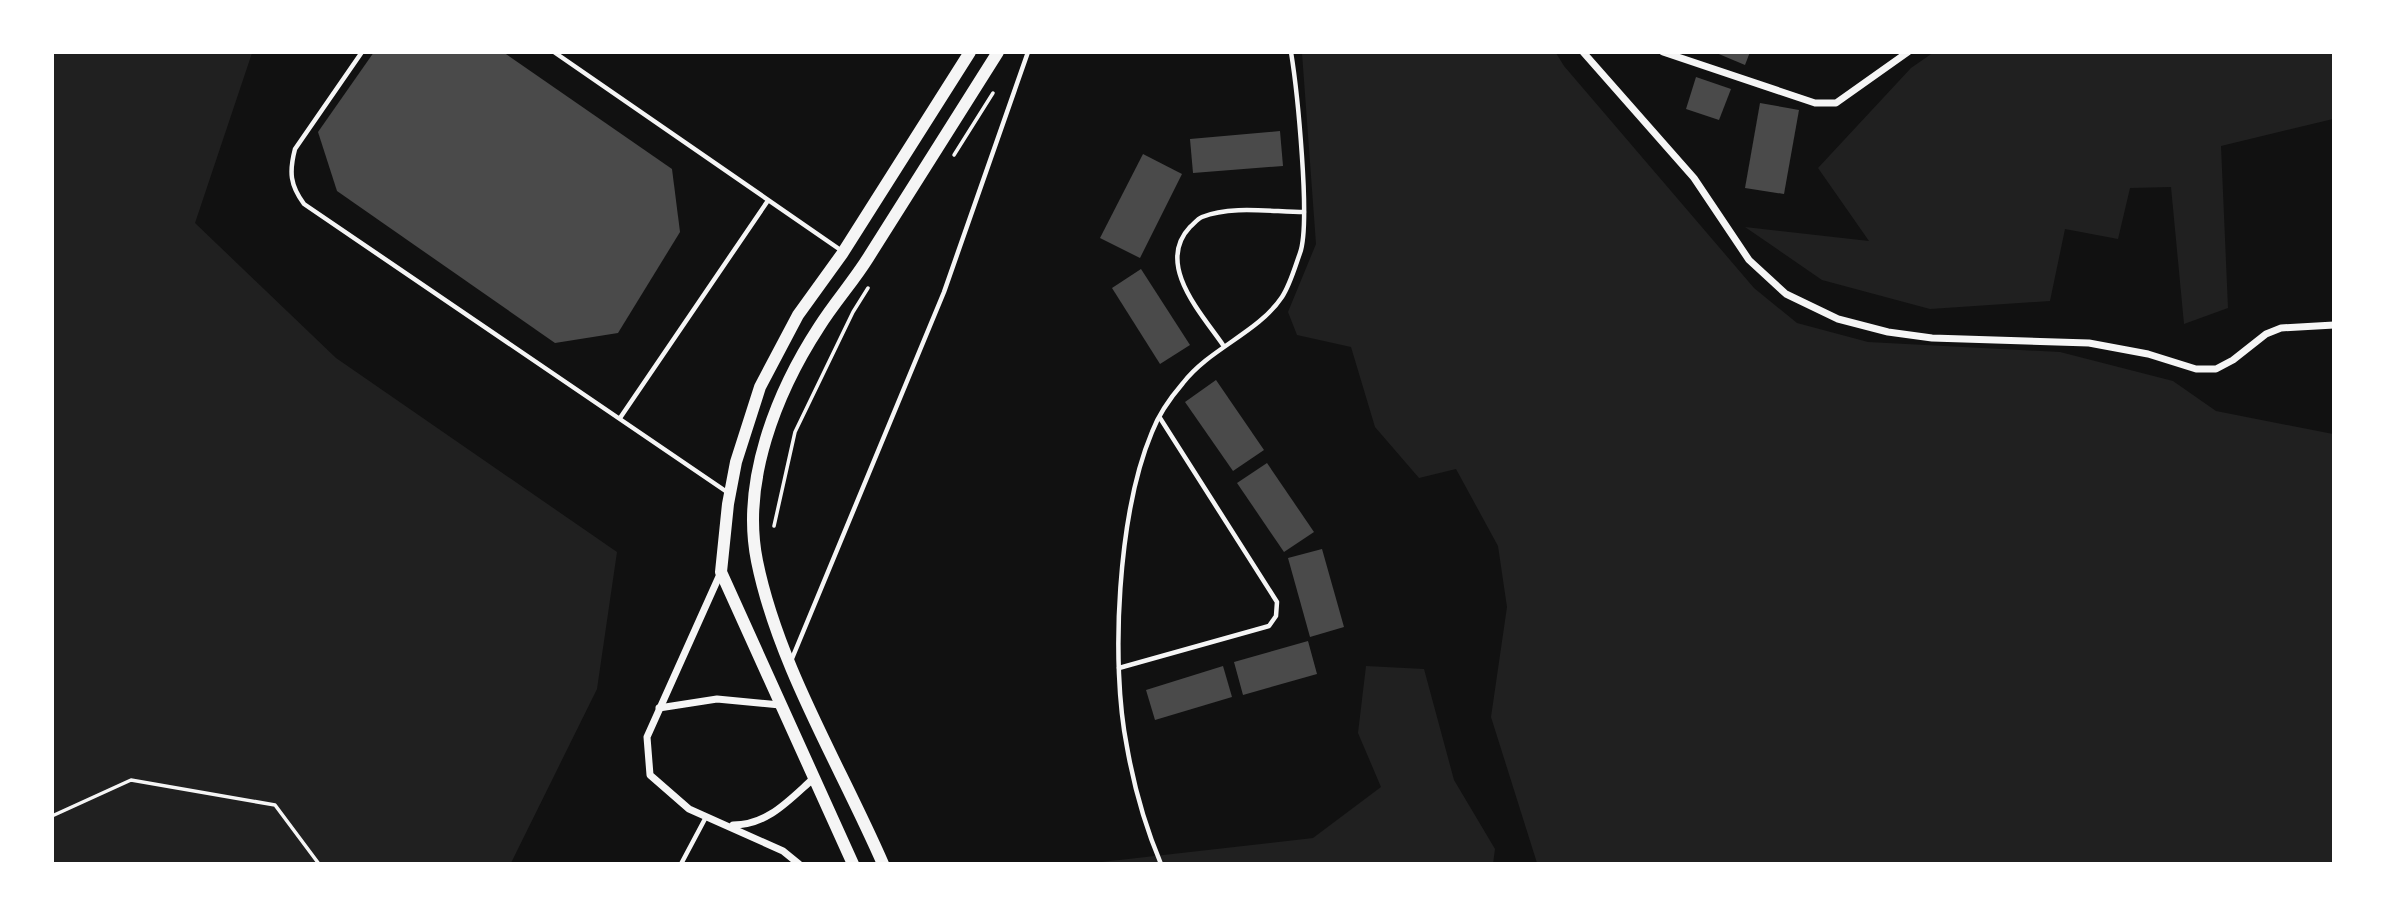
<svg xmlns="http://www.w3.org/2000/svg" width="2386" height="916" font-family="Montserrat,sans-serif">
<rect width="100%" height="100%" fill="#111"/>
<g fill="#202020">
<polygon points="1934,52 2333,53 2333,119 2221,146 2228,308 2184,324 2171,187 2130,188 2118,239 2065,229 2050,301 1930,309 1822,280 1745,227 1869,241 1818,168 1911,68"/>
<polygon points="52,53 252,53 195,223 336,358 617,552 597,689 511,863 53,863"/>
<polygon points="1302,53 1556,53 1564,66 1754,288 1797,323 1868,342 2060,352 2173,381 2216,411 2333,434 2333,863 1537,863 1491,717 1507,607 1498,546 1456,469 1419,478 1375,427 1351,347 1297,335 1288,312 1316,244"/>
<polygon points="1366,666 1424,669 1454,780 1495,849 1493,864 1084,864 1313,838 1381,787 1358,733"/>
</g>
<g fill="#4a4a4a">
<polygon points="374,52 503,52 672,169 680,232 618,333 555,343 337,191 318,132"/>
<polygon points="1714,52 1750,52 1745,65"/>
<polygon points="1696,77 1731,89 1719,120 1686,109"/>
<polygon points="1760,103 1799,110 1784,194 1745,188"/>
<polygon points="1280,131 1283,166 1193,173 1190,139"/>
<polygon points="1143,154 1182,174 1140,258 1100,238"/>
<polygon points="1141,269 1190,345 1160,364 1112,288"/>
<polygon points="1216,380 1264,450 1233,471 1185,402"/>
<polygon points="1267,463 1314,532 1284,552 1237,483"/>
<polygon points="1322,549 1344,627 1310,637 1288,558"/>
<polygon points="1308,641 1317,674 1243,695 1234,662"/>
<polygon points="1223,666 1232,697 1155,720 1146,690"/>
</g>
<g fill="none" stroke-linecap="round" stroke-linejoin="round">
<g stroke="#f5f5f5" stroke-width="3.5">
<polyline points="954,155 993,93"/>
<polyline points="774,526 795,432 853,312 868,288"/>
<polyline points="52,816 131,780 275,805 319,864"/>
</g>
<g stroke="#f5f5f5" stroke-width="4.5">
<path d="M362 52 295 149C289 172 290 185 304 204L727 492"/>
<polyline points="554,52 842,251"/>
<path d="M1223 345C1201 313 1155 264 1190 227 1194 224 1197 219 1202 217 1231 205 1273 212 1304 212"/>
<polyline points="620,418 767,202"/>
<polyline points="791,661 944,292 1028,52"/>
<polyline points="1119,668 1269,626 1276,616 1277,602 1160,418"/>
<polyline points="681,864 706,817"/>
<path d="M1161 864C1145 826 1134 787 1127 747 1110 662 1118 513 1152 432 1158 416 1171 397 1183 383 1210 348 1258 333 1282 297 1290 285 1295 267 1300 253 1311 223 1297 89 1291 52"/>
</g>
<g stroke="#f5f5f5" stroke-width="7">
<polyline points="1583,52 1694,178 1749,260 1786,294 1838,319 1888,332 1932,338 2089,343 2148,354 2196,369 2216,369 2233,360 2266,334 2281,328 2334,325"/>
<polyline points="1663,52 1815,103 1836,103 1908,52"/>
<polyline points="721,572 647,737 650,775 689,809 783,851 799,864"/>
<polyline points="659,708 717,699 780,705"/>
<path d="M733 825C768 825 789 800 814 778"/>
</g>
<g stroke="#f5f5f5" stroke-width="12">
<polyline points="853,864 721,572 728,504 736,462 760,387 798,315 842,254 970,52"/>
<path d="M883 864C841 767 778 665 757 561 741 482 776 393 819 327 834 303 853 282 868 258 911 189 955 121 998 52"/>
</g>
</g>
<rect width="2386" height="916" fill="none" stroke="#ffffff" stroke-width="108"/>
</svg>
